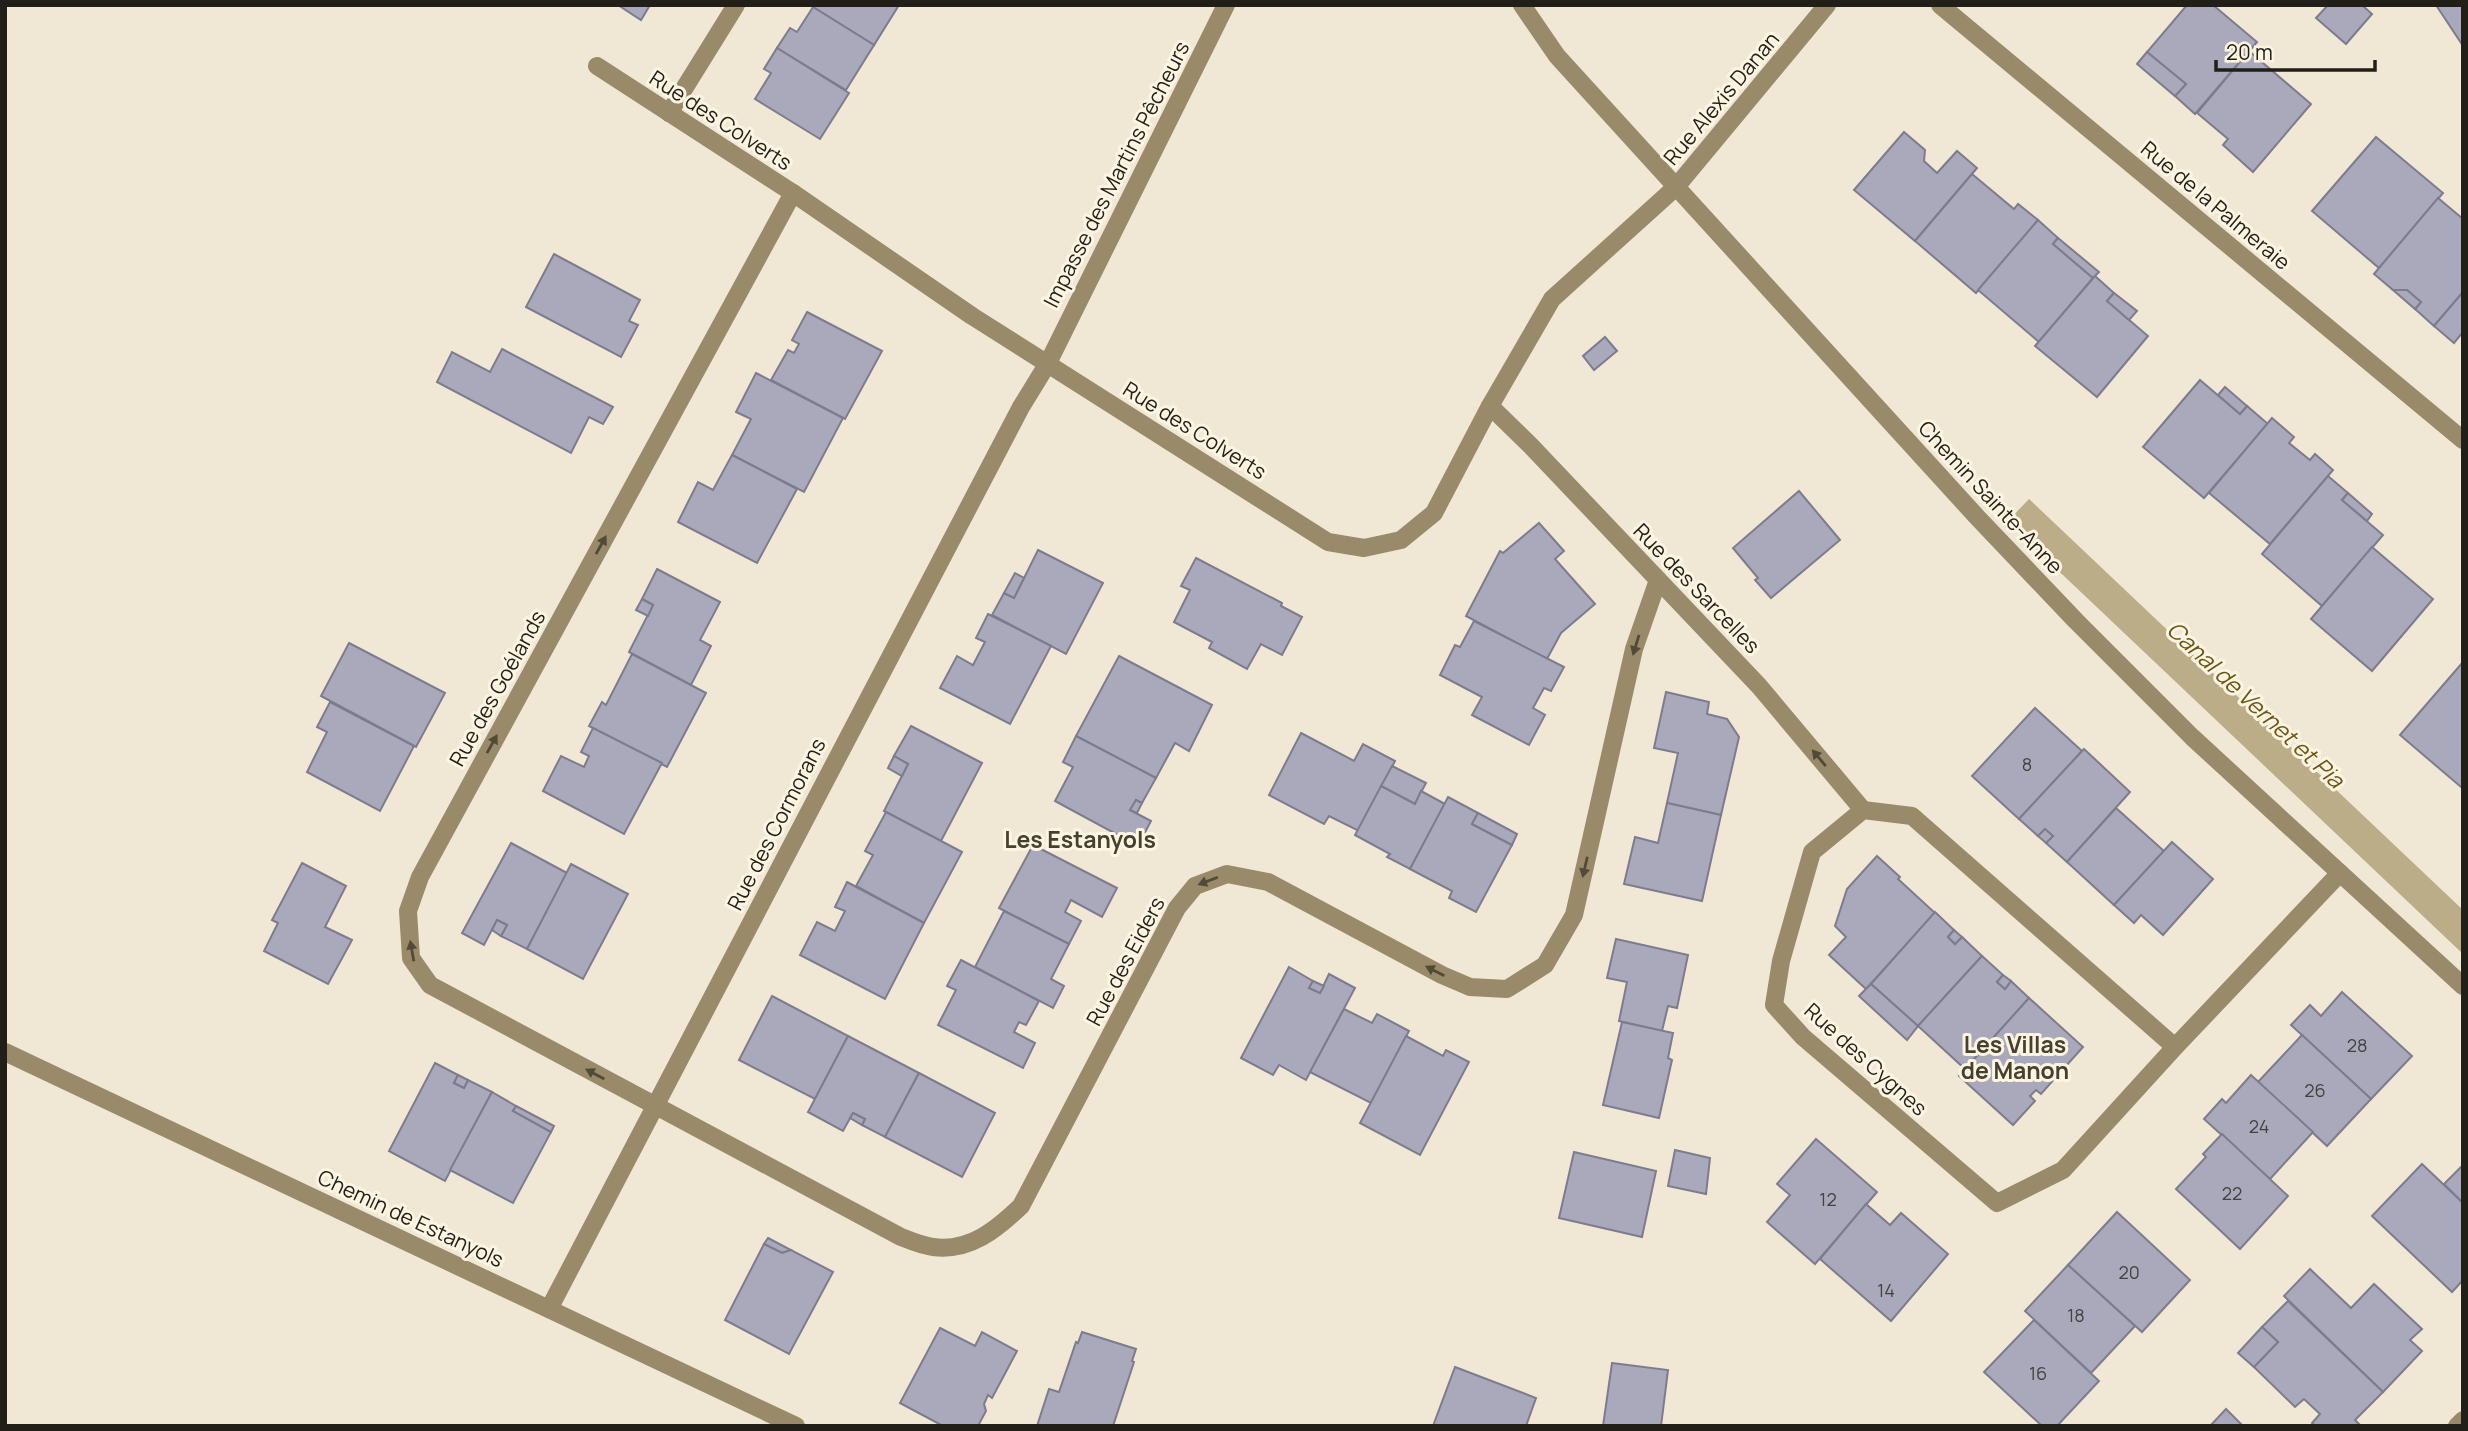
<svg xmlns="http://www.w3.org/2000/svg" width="2468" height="1431" font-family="Manrope,sans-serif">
<rect width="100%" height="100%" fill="#f0e8d5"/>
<polygon fill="#bcad89" points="2029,499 2463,910 2463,954 2007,522"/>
<g fill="#aaa9bc" stroke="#7d7c8e" stroke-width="2">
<polygon points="618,5 650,5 641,20"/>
<polygon points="814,5 899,5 874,45 813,7"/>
<polygon points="2187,5 2213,5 2257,42 2195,114 2175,96 2186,84 2147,52"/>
<polygon points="2328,5 2362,5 2372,14 2346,44 2316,18"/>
<polygon points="2436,5 2463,5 2463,46"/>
<polygon points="813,7 874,45 846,90 777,48 790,28 797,32"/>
<polygon points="777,48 849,93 820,139 755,99 771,73 764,69"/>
<polygon points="2249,51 2311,104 2253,172 2223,145 2228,139 2197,113"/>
<polygon points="2147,52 2186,84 2175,96 2137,64"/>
<polygon points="1904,132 1925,150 1924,161 1937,173 1957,151 1977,168 1915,241 1854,190"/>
<polygon points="2376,137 2443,193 2379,268 2312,211"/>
<polygon points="1972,174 2014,209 2018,204 2038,220 1976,293 1915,241"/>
<polygon points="2438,198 2463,219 2463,292 2434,326 2415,309 2421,302 2407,290 2393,290 2374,274"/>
<polygon points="2038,220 2058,238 2053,244 2093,278 2039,342 1978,290"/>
<polygon points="2058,238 2099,272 2093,278 2053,244"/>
<polygon points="554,254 640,300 629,321 638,325 621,357 526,307"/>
<polygon points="2095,276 2114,293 2107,301 2148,336 2097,397 2035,346"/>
<polygon points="2393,290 2407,290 2421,302 2415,309"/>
<polygon points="2463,292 2463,332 2454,343 2434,326"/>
<polygon points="2114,293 2137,311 2129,320 2107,301"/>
<polygon points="807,312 882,351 845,419 771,380 788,350 794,353 799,344 792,340"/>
<polygon points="1605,337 1617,351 1594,370 1583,356"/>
<polygon points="502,349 613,407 603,424 589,417 571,453 437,382 452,352 490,372"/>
<polygon points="756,373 843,418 804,492 732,455 751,419 736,412"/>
<polygon points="2200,380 2240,414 2247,406 2268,424 2204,498 2143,447"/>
<polygon points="2225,387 2247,406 2240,414 2218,395"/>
<polygon points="2272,418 2294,437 2289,443 2310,460 2315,454 2333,470 2270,544 2209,493"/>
<polygon points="732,455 797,489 757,563 678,522 698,482 713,490"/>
<polygon points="2328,476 2348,493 2342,500 2383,535 2322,606 2262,554"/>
<polygon points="1799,491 1840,540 1771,598 1755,580 1758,578 1733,548"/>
<polygon points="2348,493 2372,514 2367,521 2342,500"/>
<polygon points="1539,523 1564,551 1555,559 1595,604 1561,633 1547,659 1466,616 1500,551 1503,553"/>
<polygon points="2372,547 2433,599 2372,671 2311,619"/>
<polygon points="1038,550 1103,583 1066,654 992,615 1004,593 1014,598"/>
<polygon points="1196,558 1282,603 1281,606 1302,617 1282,655 1261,644 1247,669 1209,648 1212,642 1174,622 1190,590 1181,586"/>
<polygon points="657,569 720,602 700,640 711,646 691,685 629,652 653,605 642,599"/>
<polygon points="1015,573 1024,578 1014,598 1004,593"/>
<polygon points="642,599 653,605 648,616 636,610"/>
<polygon points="988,614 1051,646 1010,724 940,688 957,656 973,665 985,642 976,638"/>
<polygon points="1474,621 1564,667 1551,691 1544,688 1533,708 1545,715 1529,745 1472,715 1482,697 1440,675 1455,645 1460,647"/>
<polygon points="349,643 445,693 416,747 321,696"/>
<polygon points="632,654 706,693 667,767 589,726 602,702 606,705"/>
<polygon points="1119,656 1212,705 1189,751 1175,743 1156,778 1076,736"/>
<polygon points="2463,662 2463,785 2461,787 2400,735"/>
<polygon points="1666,692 1709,702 1707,714 1727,719 1739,737 1721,815 1667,803 1678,753 1654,748"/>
<polygon points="330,702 414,746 380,811 307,772 327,732 317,727"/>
<polygon points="2035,708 2082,751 2019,819 1972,776"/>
<polygon points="911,726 982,763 941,841 884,811 908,764 894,756"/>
<polygon points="593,728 662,763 624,834 543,791 561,756 584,767 589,756 581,752"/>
<polygon points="1301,733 1354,761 1363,744 1395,761 1359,831 1329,816 1324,824 1269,795"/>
<polygon points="1076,736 1156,778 1142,803 1136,800 1130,810 1151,821 1138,846 1055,801 1073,767 1063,762"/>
<polygon points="2084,749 2130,792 2067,862 2046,843 2053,836 2045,829 2038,836 2019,819"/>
<polygon points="894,756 908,764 902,776 888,768"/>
<polygon points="1392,766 1426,783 1415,804 1381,786"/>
<polygon points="1381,786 1415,804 1421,791 1445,804 1410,869 1387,857 1390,854 1355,835"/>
<polygon points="1448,797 1478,813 1472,824 1512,845 1476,912 1449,898 1452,891 1410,869"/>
<polygon points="1136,800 1142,803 1137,813 1130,810"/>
<polygon points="1667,803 1721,815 1702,901 1624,884 1635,837 1658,843"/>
<polygon points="2116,808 2164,851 2114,905 2067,862"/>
<polygon points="886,812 962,852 924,923 856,886 873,855 865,851"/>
<polygon points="1478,813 1517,834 1512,845 1472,824"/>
<polygon points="2045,829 2053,836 2046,843 2038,836"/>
<polygon points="2172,842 2213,879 2163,935 2141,915 2134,923 2114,905"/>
<polygon points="511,843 567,873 527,949 501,936 507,925 497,920 484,945 462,933"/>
<polygon points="1033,845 1117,888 1102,917 1071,900 1065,912 1081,921 1069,944 999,908"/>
<polygon points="1877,856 1900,877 1898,879 1935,913 1866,989 1829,955 1846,937 1835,926 1847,889"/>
<polygon points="302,863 346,886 325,927 352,940 328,984 264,951 278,923 272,920"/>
<polygon points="571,864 628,894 583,979 527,949"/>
<polygon points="847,882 924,923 885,999 800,955 817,922 835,931 845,911 835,907"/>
<polygon points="1004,911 1069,944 1051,979 1064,986 1053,1008 975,967"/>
<polygon points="1935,912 1954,930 1948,937 1955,944 1962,937 1982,956 1918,1026 1871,984"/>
<polygon points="497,920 507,925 501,936 492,930"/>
<polygon points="1954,930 1962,937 1955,944 1948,937"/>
<polygon points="1616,939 1688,955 1677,1008 1668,1006 1662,1031 1619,1021 1627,982 1607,978"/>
<polygon points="1982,956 2003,975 1997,982 2005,989 2011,981 2029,998 1965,1069 1918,1026"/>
<polygon points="961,960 1039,1001 1026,1025 1019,1022 1014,1032 1035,1043 1023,1068 938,1025 956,990 947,986"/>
<polygon points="1289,967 1313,981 1309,988 1320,993 1329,974 1355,988 1306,1080 1279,1065 1273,1075 1241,1058"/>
<polygon points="2003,975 2011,981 2005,989 1997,982"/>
<polygon points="1313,981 1324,986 1320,993 1309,988"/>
<polygon points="1871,984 1918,1026 1907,1040 1859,996"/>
<polygon points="2342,992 2412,1056 2371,1099 2291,1025 2310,1005 2321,1016"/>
<polygon points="772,996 848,1036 815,1099 739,1060"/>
<polygon points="2029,998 2083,1047 2041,1094 2036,1090 2030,1096 2035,1101 2013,1125 1959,1076"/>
<polygon points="1344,1009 1372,1023 1377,1014 1409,1031 1371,1103 1310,1072"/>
<polygon points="1622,1022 1673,1033 1668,1058 1672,1060 1659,1118 1603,1105"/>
<polygon points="2302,1035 2371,1099 2327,1146 2258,1082"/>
<polygon points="848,1036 919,1073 885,1137 862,1125 865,1119 853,1113 843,1131 808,1112"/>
<polygon points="1406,1036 1443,1056 1446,1050 1469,1062 1420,1155 1360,1123"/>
<polygon points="435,1063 458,1075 454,1083 464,1088 468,1080 492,1092 445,1181 389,1151"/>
<polygon points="919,1073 995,1113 962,1177 885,1137"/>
<polygon points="458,1075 468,1080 464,1088 454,1083"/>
<polygon points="2251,1075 2313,1132 2270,1179 2204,1119 2222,1099 2226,1103"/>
<polygon points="492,1092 516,1106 513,1111 551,1132 513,1203 450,1170"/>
<polygon points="516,1106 554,1126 551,1132 513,1111"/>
<polygon points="853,1113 865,1119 862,1125 850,1118"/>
<polygon points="2222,1134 2288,1196 2240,1249 2176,1189 2206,1157 2203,1154"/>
<polygon points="1816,1139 1877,1192 1815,1264 1767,1222 1790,1195 1777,1184"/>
<polygon points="1675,1150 1710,1158 1706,1194 1668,1186"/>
<polygon points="1574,1152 1656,1171 1642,1237 1559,1218"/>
<polygon points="2422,1164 2463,1203 2463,1280 2452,1292 2372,1216"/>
<polygon points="2463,1165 2463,1203 2444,1184"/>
<polygon points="1866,1204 1890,1225 1901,1213 1948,1254 1891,1321 1820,1259"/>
<polygon points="2117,1212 2190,1280 2142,1332 2068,1265"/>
<polygon points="768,1238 791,1250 782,1253 764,1244"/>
<polygon points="764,1244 782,1253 791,1250 833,1272 789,1354 725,1320"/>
<polygon points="2068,1265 2135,1326 2091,1373 2025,1311"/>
<polygon points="2310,1269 2351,1308 2374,1284 2422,1329 2410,1340 2422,1351 2383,1392 2284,1296"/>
<polygon points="2288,1301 2383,1392 2355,1420 2361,1426 2315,1426 2312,1423 2320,1414 2304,1399 2295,1407 2254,1367 2278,1342 2262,1327"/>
<polygon points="2034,1320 2099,1381 2057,1426 2042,1426 1984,1372"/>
<polygon points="2262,1327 2278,1342 2254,1367 2238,1353"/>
<polygon points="940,1328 975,1346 982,1332 1017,1351 992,1398 988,1395 984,1404 986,1411 978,1426 943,1426 900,1403"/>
<polygon points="1082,1332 1136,1349 1132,1361 1134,1362 1113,1426 1037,1426 1049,1389 1059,1392 1076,1342 1078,1343"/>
<polygon points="1612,1363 1668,1370 1661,1426 1603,1426"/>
<polygon points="1455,1367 1536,1398 1526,1426 1433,1426"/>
<polygon points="2226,1409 2243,1426 2210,1426"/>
</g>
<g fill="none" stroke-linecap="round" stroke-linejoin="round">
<g stroke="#998b69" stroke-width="18">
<polyline points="1522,5 1557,56 1977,517 2076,621 2192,737 2463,986"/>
<polyline points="1940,5 2463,440"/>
<polyline points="597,66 793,193 972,316 1328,542 1364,548 1401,540 1434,513 1490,406 1552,299 1676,187 1827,5"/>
<polyline points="669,113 736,5"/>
<path d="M793 193 420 877 408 911 411 958 430 985 901 1237C911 1241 923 1246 933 1247 970 1252 997 1229 1021 1206L1177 908 1195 886 1227 874 1268 882 1442 975 1470 987 1507 989 1545 965 1574 915 1634 649 1658 580"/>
<polyline points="1490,406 1530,445 1759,686 1863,810"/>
<polyline points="2175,1047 1912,816 1863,810 1812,852 1781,961 1774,1005 1803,1037 1997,1203 2063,1170 2175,1047 2340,873"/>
<polyline points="5,1052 796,1426"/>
<polyline points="549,1309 1021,407 1048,363 1226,5"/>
<polyline points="2457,1426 2463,1420"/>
</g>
</g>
<defs><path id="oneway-solid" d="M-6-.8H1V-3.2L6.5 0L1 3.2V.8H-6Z" transform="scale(1.75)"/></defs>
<g fill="#524a38">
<use href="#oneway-solid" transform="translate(601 545) rotate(-61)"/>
<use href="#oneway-solid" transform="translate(1636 645) rotate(107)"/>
<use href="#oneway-solid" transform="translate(492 744) rotate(-61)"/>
<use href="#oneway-solid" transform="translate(1819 758) rotate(-130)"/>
<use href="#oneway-solid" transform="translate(1585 867) rotate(103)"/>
<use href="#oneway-solid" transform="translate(1208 881) rotate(159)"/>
<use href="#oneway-solid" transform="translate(412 951) rotate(-100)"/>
<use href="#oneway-solid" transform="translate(1435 971) rotate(-153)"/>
<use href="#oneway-solid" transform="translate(595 1074) rotate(-152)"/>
</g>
<g text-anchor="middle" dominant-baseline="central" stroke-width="6" stroke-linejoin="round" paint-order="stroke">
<g font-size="18" fill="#444241">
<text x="2027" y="764">8</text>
<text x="2357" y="1045">28</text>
<text x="2315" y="1090">26</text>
<text x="2259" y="1126">24</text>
<text x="2232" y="1193">22</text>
<text x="1828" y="1199">12</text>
<text x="2129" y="1272">20</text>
<text x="1886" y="1290">14</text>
<text x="2076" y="1315">18</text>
<text x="2038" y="1373">16</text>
</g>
<g font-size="21" fill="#221f18" stroke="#fdf5e2">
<text transform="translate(1721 98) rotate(-50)">Rue Alexis Danan</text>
<text transform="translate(721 120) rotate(33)">Rue des Colverts</text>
<text transform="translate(1116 174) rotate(-63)">Impasse des Martins Pêcheurs</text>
<text transform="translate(2216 205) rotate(40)">Rue de la Palmeraie</text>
<text transform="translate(1195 430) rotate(32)">Rue des Colverts</text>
<text transform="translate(1991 497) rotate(47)">Chemin Sainte-Anne</text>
<text transform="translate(1697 588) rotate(46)">Rue des Sarcelles</text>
<text transform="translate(497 688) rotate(-61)">Rue des Goélands</text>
<text transform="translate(776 824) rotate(-63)">Rue des Cormorans</text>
<text transform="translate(1125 961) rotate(-62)">Rue des Eiders</text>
<text transform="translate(1866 1059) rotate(42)">Rue des Cygnes</text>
<text transform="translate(411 1218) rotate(25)">Chemin de Estanyols</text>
</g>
<g font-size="23" font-style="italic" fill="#6b5517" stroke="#fdf5e2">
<text transform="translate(2256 704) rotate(43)">Canal de Vernet et Pia</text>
</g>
<g font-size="23" font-weight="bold" fill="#464030" stroke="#fdf5e2">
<text x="1080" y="839">Les Estanyols</text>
<text x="2015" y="1044">Les Villas<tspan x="2015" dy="26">de Manon</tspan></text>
</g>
</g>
<rect width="2468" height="1431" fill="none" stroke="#221f18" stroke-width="14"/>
<path d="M2216 60v10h159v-10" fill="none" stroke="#221f18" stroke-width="3.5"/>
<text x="2226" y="60" font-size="21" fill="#221f18" stroke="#fdf5e2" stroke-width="5" paint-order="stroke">20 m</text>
</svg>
